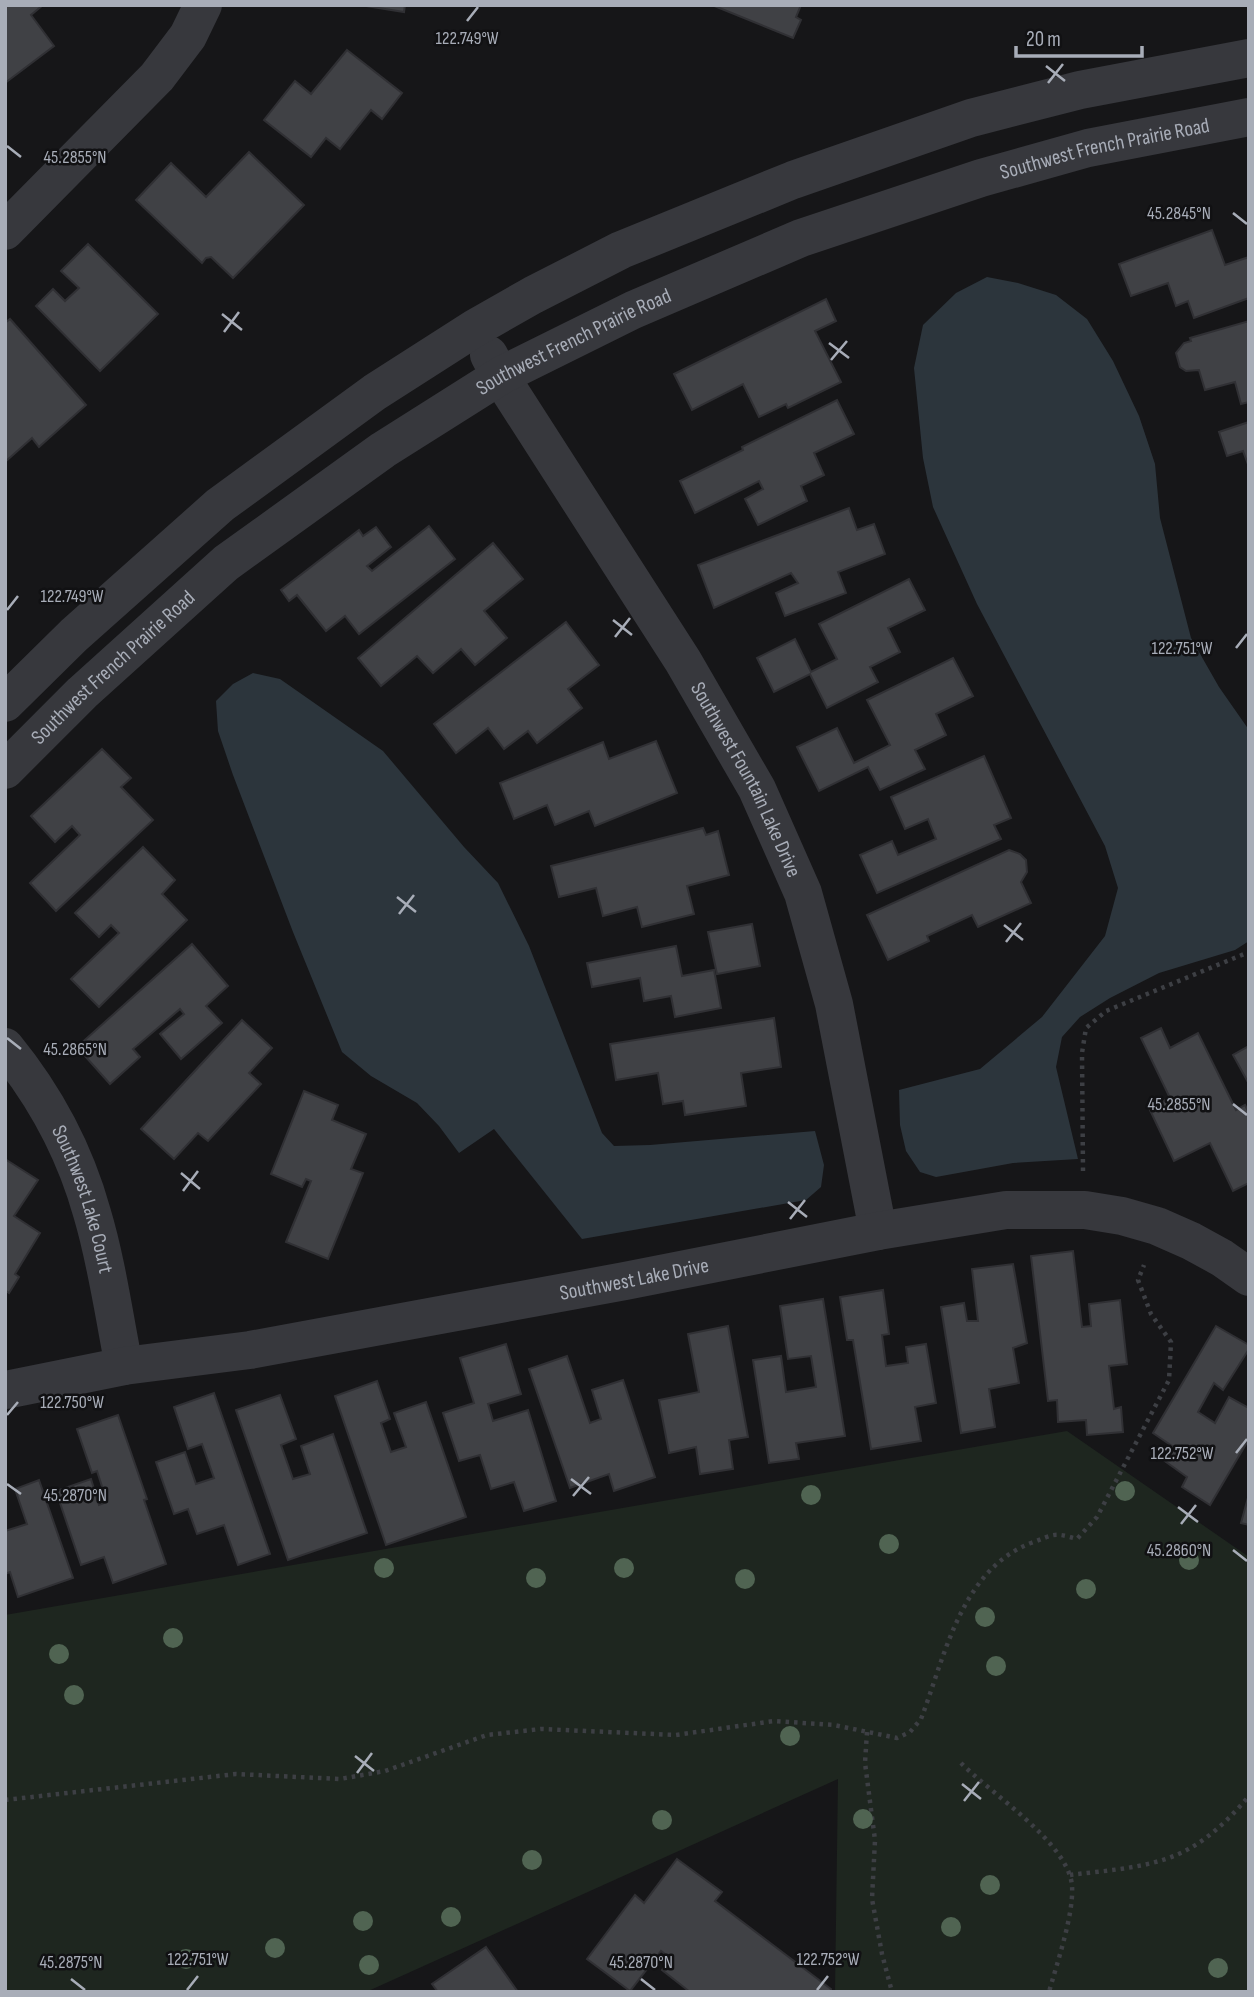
<svg xmlns="http://www.w3.org/2000/svg" width="1254" height="1997" font-family="'Sofia Sans Condensed',sans-serif">
<rect width="100%" height="100%" fill="#161618"/>
<polygon fill="#1e261f" points="1067,1431 1249,1557 1249,1992 835,1992 838,1779 366,1992 5,1992 5,1615"/>
<g fill="#2c353c">
<polygon points="987,277 1018,283 1056,295 1087,319 1113,361 1139,416 1155,464 1160,518 1191,638 1219,687 1249,730 1249,941 1235,950 1159,973 1110,998 1080,1017 1062,1037 1056,1067 1078,1159 1013,1163 936,1177 920,1172 906,1151 900,1125 899,1090 980,1069 1042,1017 1105,936 1118,888 1105,846 977,604 933,507 923,458 914,368 923,325 956,293"/>
<polygon points="253,673 280,679 383,751 464,847 498,883 529,946 602,1133 614,1146 650,1145 815,1131 824,1165 821,1187 806,1200 582,1239 494,1129 459,1153 439,1126 417,1103 371,1076 342,1052 293,932 233,775 218,731 216,701 233,684"/>
</g>
<g fill="#404145" stroke="#303034" stroke-width="2">
<polygon points="5,5 43,5 31,15 54,46 5,83"/>
<polygon points="360,5 405,5 404,12"/>
<polygon points="712,5 801,5 796,17 801,20 793,38"/>
<polygon points="347,50 402,93 382,119 371,110 340,149 326,138 311,157 264,120 295,81 311,94"/>
<polygon points="249,152 304,205 233,278 211,257 206,258 202,263 136,200 171,163 206,197"/>
<polygon points="1212,230 1225,265 1249,257 1249,298 1194,318 1188,301 1176,306 1168,283 1131,296 1119,264"/>
<polygon points="88,244 158,314 100,371 36,306 53,289 65,301 79,288 61,271"/>
<polygon points="826,299 836,321 815,331 841,382 788,408 786,404 759,417 743,384 692,410 674,374"/>
<polygon points="10,319 86,405 39,447 32,438 5,462 5,323"/>
<polygon points="1249,321 1249,402 1241,404 1235,382 1205,390 1199,370 1186,371 1180,367 1176,353 1184,343 1191,341 1190,338"/>
<polygon points="837,400 854,434 814,453 824,475 801,486 807,501 758,525 745,499 763,489 759,481 695,513 680,481 743,450 742,447"/>
<polygon points="1249,422 1249,467 1243,451 1227,456 1219,432"/>
<polygon points="849,508 857,530 874,524 885,554 838,572 846,593 785,616 776,593 798,583 791,573 714,608 698,565"/>
<polygon points="429,526 455,559 359,634 345,616 326,631 297,595 289,601 281,590 359,530 363,536 376,527 391,547 367,566 372,571"/>
<polygon points="493,543 523,579 484,611 507,638 475,665 461,649 433,673 417,656 381,686 358,658"/>
<polygon points="909,579 925,610 888,628 900,652 870,667 878,682 827,708 810,674 774,692 757,658 795,639 811,672 837,659 819,624"/>
<polygon points="566,622 599,665 568,689 582,708 537,743 528,731 504,749 488,728 456,753 434,724"/>
<polygon points="953,658 973,696 936,714 946,735 915,750 925,769 880,790 868,767 819,791 797,747 837,728 854,763 890,745 867,700"/>
<polygon points="656,741 677,793 595,826 589,811 555,825 547,805 514,819 500,783 603,742 609,759"/>
<polygon points="102,749 131,778 121,787 153,820 56,911 30,883 80,835 72,826 55,842 31,816"/>
<polygon points="984,756 1011,818 994,825 1001,839 877,893 860,855 892,841 898,855 936,839 928,819 905,829 891,797"/>
<polygon points="703,828 706,835 718,831 729,875 687,886 694,914 642,927 637,907 603,916 596,888 559,897 551,866"/>
<polygon points="143,847 175,880 162,894 187,920 99,1007 71,979 119,933 111,925 99,937 75,913"/>
<polygon points="1009,850 1020,854 1026,860 1027,872 1021,882 1031,903 978,927 972,915 927,936 929,941 888,960 867,915"/>
<polygon points="752,924 760,966 717,974 708,932"/>
<polygon points="192,944 228,986 206,1006 222,1023 181,1059 160,1034 184,1014 180,1009 133,1049 140,1057 110,1084 77,1047"/>
<polygon points="676,946 682,976 714,970 721,1008 675,1017 671,996 644,1001 640,978 592,987 587,963"/>
<polygon points="774,1018 781,1067 741,1073 746,1106 685,1115 683,1101 663,1104 658,1073 616,1080 610,1044"/>
<polygon points="242,1020 272,1048 249,1073 261,1084 208,1141 198,1133 174,1159 141,1129"/>
<polygon points="1161,1028 1170,1048 1198,1033 1236,1110 1245,1105 1249,1113 1249,1183 1233,1191 1210,1143 1174,1161 1149,1108 1170,1098 1141,1038"/>
<polygon points="1249,1046 1249,1084 1233,1055"/>
<polygon points="304,1091 338,1105 332,1120 366,1134 351,1169 363,1173 328,1259 286,1242 311,1181 306,1179 302,1187 271,1174"/>
<polygon points="5,1159 38,1180 14,1216 40,1233 15,1274 19,1277 9,1293 5,1290"/>
<polygon points="1073,1251 1082,1327 1091,1326 1089,1304 1120,1300 1127,1364 1109,1366 1114,1409 1121,1407 1123,1432 1087,1435 1086,1420 1058,1422 1057,1400 1048,1401 1031,1256"/>
<polygon points="1013,1264 1027,1343 1013,1348 1019,1383 989,1389 995,1427 961,1433 941,1307 964,1303 967,1321 978,1321 972,1269"/>
<polygon points="883,1290 889,1334 882,1335 886,1366 908,1363 906,1347 926,1344 936,1403 915,1407 921,1441 871,1449 853,1340 847,1340 840,1297"/>
<polygon points="823,1299 845,1436 796,1443 799,1459 769,1463 753,1360 781,1356 786,1392 816,1387 811,1356 788,1359 780,1306"/>
<polygon points="728,1326 748,1437 729,1440 733,1469 700,1474 696,1447 669,1453 659,1400 699,1392 688,1334"/>
<polygon points="1216,1326 1249,1345 1249,1349 1223,1390 1214,1383 1198,1412 1215,1423 1229,1397 1249,1408 1249,1439 1210,1505 1182,1487 1187,1477 1162,1459 1172,1446 1153,1433"/>
<polygon points="506,1344 521,1394 488,1404 493,1421 528,1410 556,1501 524,1511 514,1482 491,1489 480,1455 459,1461 443,1413 474,1403 460,1358"/>
<polygon points="567,1356 590,1423 601,1419 592,1390 623,1380 655,1477 614,1491 609,1474 570,1488 529,1369"/>
<polygon points="377,1381 390,1419 381,1423 391,1452 406,1447 394,1413 426,1402 466,1517 386,1545 335,1396"/>
<polygon points="214,1393 270,1554 238,1565 224,1525 197,1534 188,1509 174,1514 156,1462 185,1452 196,1484 214,1478 202,1444 188,1449 174,1407"/>
<polygon points="280,1395 296,1439 281,1445 293,1479 310,1474 301,1446 333,1434 367,1533 288,1560 236,1410"/>
<polygon points="118,1415 147,1499 144,1500 166,1564 113,1583 104,1557 81,1565 56,1491 91,1479 99,1505 107,1502 97,1471 92,1473 77,1429"/>
<polygon points="39,1480 73,1578 18,1597 10,1572 5,1574 5,1531 27,1524 15,1489"/>
<polygon points="1249,1494 1249,1525 1241,1523"/>
<polygon points="677,1859 722,1892 715,1901 831,1989 830,1992 690,1992 662,1970 670,1958 661,1951 630,1991 587,1959 635,1895 644,1903"/>
<polygon points="486,1947 518,1992 438,1992 432,1984"/>
</g>
<g fill="none" stroke-linecap="round" stroke-linejoin="round">
<g stroke="#3d3f44" stroke-width="4.5" stroke-dasharray="3.5 5" stroke-linecap="butt">
<polyline points="1083,1171 1082,1053 1086,1028 1106,1011 1249,952"/>
<polyline points="867,1732 865,1763 875,1840 872,1899 882,1954 892,1992"/>
<path d="M961 1763C990 1793 1069 1843 1072 1886 1074 1914 1057 1963 1049 1992"/>
<path d="M5 1800 236 1774 340 1779 385 1771 487 1735 541 1729 676 1735 774 1721 834 1725 897 1738 910 1732 921 1719C945 1656 961 1570 1031 1543 1055 1534 1053 1532 1077 1539L1097 1517 1169 1380 1171 1342 1151 1314 1138 1280 1144 1265"/>
<path d="M1070 1875C1109 1870 1158 1868 1192 1847 1213 1835 1233 1815 1249 1796"/>
</g>
<g stroke="#37383d" stroke-width="38">
<polyline points="5,231 157,77 188,36 203,5"/>
<path id="s1" d="M489 355 500 376 683 661 757 789 803 893 834 1004 878 1231"/>
<polyline points="5,703 74,635 220,505 375,392 475,328 533,295 621,250 793,180 971,118 1080,90 1249,58"/>
<path id="s2" d="M5 770 82 693 226 563 383 450 500 376 633 310 801 238 981 178 1088 148 1249 117"/>
<path id="s3" d="M5 1047C45 1096 75 1152 92 1213 107 1263 114 1316 124 1366"/>
<path id="s4" d="M5 1390 124 1366 250 1350 625 1281 878 1231 1006 1210H1085L1122 1216 1157 1226 1191 1241 1222 1258 1249 1277"/>
</g>
</g>
<g fill="#506452">
<circle cx="1125" cy="1491" r="10"/>
<circle cx="811" cy="1495" r="10"/>
<circle cx="889" cy="1544" r="10"/>
<circle cx="1189" cy="1560" r="10"/>
<circle cx="384" cy="1568" r="10"/>
<circle cx="624" cy="1568" r="10"/>
<circle cx="536" cy="1578" r="10"/>
<circle cx="745" cy="1579" r="10"/>
<circle cx="1086" cy="1589" r="10"/>
<circle cx="985" cy="1617" r="10"/>
<circle cx="173" cy="1638" r="10"/>
<circle cx="59" cy="1654" r="10"/>
<circle cx="996" cy="1666" r="10"/>
<circle cx="74" cy="1695" r="10"/>
<circle cx="790" cy="1736" r="10"/>
<circle cx="863" cy="1819" r="10"/>
<circle cx="662" cy="1820" r="10"/>
<circle cx="532" cy="1860" r="10"/>
<circle cx="990" cy="1885" r="10"/>
<circle cx="451" cy="1917" r="10"/>
<circle cx="363" cy="1921" r="10"/>
<circle cx="951" cy="1927" r="10"/>
<circle cx="275" cy="1948" r="10"/>
<circle cx="186" cy="1959" r="10"/>
<circle cx="369" cy="1965" r="10"/>
<circle cx="1218" cy="1968" r="10"/>
</g>
<path fill="none" stroke="#a8adb8" stroke-width="2.5" d="M467 21 478 7M1046 66 1065 81M1048 83 1063 64M7 146 21 157M1233 213 1247 224M222 314 242 330M224 332 239 312M829 343 849 358M831 360 847 341M7 610 18 596M613 620 632 635M615 637 630 618M1236 648 1247 634M397 897 416 912M399 914 414 895M1004 925 1023 940M1006 942 1021 923M7 1038 21 1049M1233 1104 1247 1115M181 1173 200 1189M183 1191 198 1171M788 1202 807 1217M790 1219 805 1200M7 1415 18 1402M1236 1453 1247 1439M571 1479 591 1494M7 1484 21 1494M573 1496 589 1477M1178 1507 1198 1522M1181 1524 1196 1505M1233 1550 1247 1561M355 1756 374 1771M357 1773 372 1753M962 1784 981 1799M964 1801 979 1782M71 1979 85 1990M641 1979 655 1990M187 1990 198 1976M817 1990 828 1976"/>
<g text-anchor="middle" dominant-baseline="central" stroke-width="5" stroke-linejoin="round" paint-order="stroke">
<g font-size="21" fill="#a8adb8" stroke="#111113">
<text stroke="none"><textPath href="#s2" startOffset="1283">Southwest French Prairie Road</textPath></text>
<text stroke="none"><textPath href="#s2" startOffset="716">Southwest French Prairie Road</textPath></text>
<text stroke="none"><textPath href="#s2" startOffset="149">Southwest French Prairie Road</textPath></text>
<text stroke="none"><textPath href="#s1" startOffset="497">Southwest Fountain Lake Drive</textPath></text>
<text stroke="none"><textPath href="#s3" startOffset="173">Southwest Lake Court</textPath></text>
<text stroke="none"><textPath href="#s4" startOffset="639">Southwest Lake Drive</textPath></text>
</g>
</g>
<g font-size="18" text-anchor="middle" fill="#a8adb8" stroke="#111113" stroke-width="5" stroke-linejoin="round" paint-order="stroke">
<text x="467" y="44">122.749°W</text>
<text x="75" y="163">45.2855°N</text>
<text x="1179" y="219">45.2845°N</text>
<text x="72" y="602">122.749°W</text>
<text x="1182" y="654">122.751°W</text>
<text x="75" y="1055">45.2865°N</text>
<text x="1179" y="1110">45.2855°N</text>
<text x="72" y="1408">122.750°W</text>
<text x="1182" y="1459">122.752°W</text>
<text x="75" y="1501">45.2870°N</text>
<text x="1179" y="1556">45.2860°N</text>
<text x="198" y="1965">122.751°W</text>
<text x="828" y="1965">122.752°W</text>
<text x="641" y="1968">45.2870°N</text>
<text x="71" y="1968">45.2875°N</text>
</g>
<rect width="1254" height="1997" fill="none" stroke="#a8adb8" stroke-width="14"/>
<path d="M1016 46v10h126v-10" fill="none" stroke="#a8adb8" stroke-width="3.5"/>
<text x="1026" y="46" font-size="21" fill="#a8adb8" stroke="#111113" stroke-width="5" paint-order="stroke">20 m</text>
</svg>
